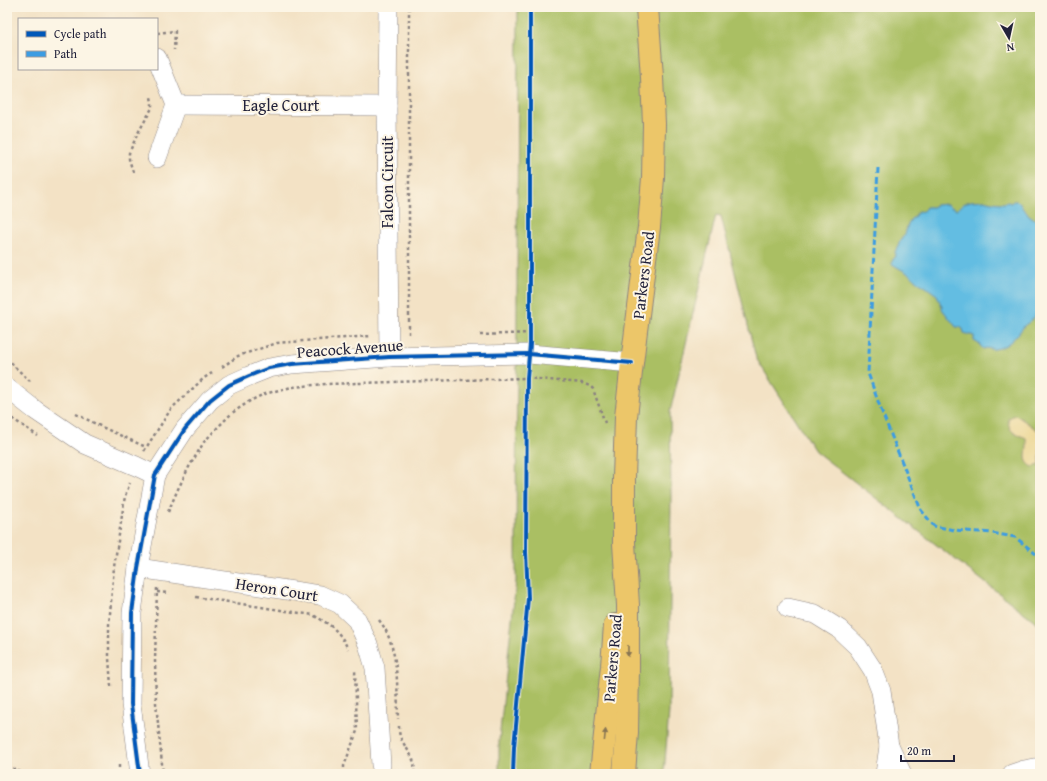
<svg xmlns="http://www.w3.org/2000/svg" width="1047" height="781" font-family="'Gentium Book Plus',serif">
<rect width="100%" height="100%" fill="#fcf5e5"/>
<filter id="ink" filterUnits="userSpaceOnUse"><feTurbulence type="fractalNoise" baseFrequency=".025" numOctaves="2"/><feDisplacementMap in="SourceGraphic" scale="8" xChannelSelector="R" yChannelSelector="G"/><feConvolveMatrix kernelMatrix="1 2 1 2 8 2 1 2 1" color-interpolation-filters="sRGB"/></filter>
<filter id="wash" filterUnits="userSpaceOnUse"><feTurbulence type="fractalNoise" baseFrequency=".012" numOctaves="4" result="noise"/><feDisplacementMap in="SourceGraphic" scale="16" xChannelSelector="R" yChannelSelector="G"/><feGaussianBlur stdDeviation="0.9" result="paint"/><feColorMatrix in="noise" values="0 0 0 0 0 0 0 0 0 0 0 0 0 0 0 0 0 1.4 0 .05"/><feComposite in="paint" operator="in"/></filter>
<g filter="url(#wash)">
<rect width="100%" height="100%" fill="#f3e2c5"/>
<polygon fill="#aabf63" stroke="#66704f" points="518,7 1040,7 1040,625 815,451 756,358 721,216 716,215 670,412 671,496 669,711 664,774 499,774 499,741 516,581"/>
<path fill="#eeda9e" stroke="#887e6c" d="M1016 415 1040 432V465L1033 467C1020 460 1030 450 1026 438 1023 436 1019 436 1016 434 1010 431 1008 425 1008 419L1012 416Z"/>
<path fill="#64bde2" stroke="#43708e" d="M984 200C990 202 998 203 1004 203 1011 202 1004 201 1011 203L1013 201H1016L1019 202 1023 209 1028 214 1033 218 1040 222V307C1038 312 1034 319 1029 322 1025 326 1028 322 1024 326 1018 335 1007 348 995 349 991 350 989 347 983 349L979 344 974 341V336L964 333 963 329 960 327H956L942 309V306L941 305 937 295 926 287 918 282 909 274 892 264V261L896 256 895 251 897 249 900 241 905 234 908 224 911 219 914 217 918 211C922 212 924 211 926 207H932L936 205 947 204C961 215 957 206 967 202 972 200 978 201 984 200Z"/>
</g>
<g filter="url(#ink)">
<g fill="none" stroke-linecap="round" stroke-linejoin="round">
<defs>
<g id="minor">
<polyline points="388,7 387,106 389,357"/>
<polyline points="157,58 176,105 157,158"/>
<polyline points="176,105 387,106"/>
<polyline points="7,388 35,410 85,444 136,466 155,475"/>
<polyline points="138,568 320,595 340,604 357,620 368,644 375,668 381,765"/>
<polyline points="788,608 815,614 839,629 858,647 873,670 881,691 889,746 902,774"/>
<polyline points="140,774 131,704 132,613 138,568 155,475 185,429 210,400 229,385 249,376 269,368 292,364 389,357 529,354 632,363"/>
<polyline points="885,774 889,746"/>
<polyline points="1012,774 1024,770 1040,767"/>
</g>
<g id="major">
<polyline points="601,774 612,666 615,625"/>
<polyline points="624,774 627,732 628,667 628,605 624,543 624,478 626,417 632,363 649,227 653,178 654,124 652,77 647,7"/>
</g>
</defs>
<use href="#minor" stroke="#8a8280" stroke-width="20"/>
<use href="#major" stroke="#8a8280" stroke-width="24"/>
<g stroke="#8a8280" stroke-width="2.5" stroke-dasharray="3 3" stroke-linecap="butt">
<polyline points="409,7 409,337"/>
<polyline points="157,33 175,31 174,50"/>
<polyline points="133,172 129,159 129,153 138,133 152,108 152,102 151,97"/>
<polyline points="480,335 529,333"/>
<polyline points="7,358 16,368 30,381"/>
<polyline points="222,367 238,356 277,343 371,336"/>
<polyline points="76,414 104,428 146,447"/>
<polyline points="7,415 38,436"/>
<polyline points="144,451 171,409 204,378 212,373"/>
<polyline points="168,512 178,489 189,467 204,442 217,428 232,413 250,401 262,395 275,391 292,387 326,384 527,378 582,383 590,386 593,389 605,423"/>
<polyline points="157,588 155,661 156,703 163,774"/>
<polyline points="157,592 169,593"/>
<path d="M196 597 313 615C331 625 339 630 348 649"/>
<path d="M379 620C382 624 385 628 387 633 399 660 397 690 398 719"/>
<polyline points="111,686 109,658 109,625 114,567 125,496 130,483"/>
<path d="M399 726C399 729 399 733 400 736 405 750 417 756 414 774"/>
<polyline points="119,765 119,774"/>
<polyline points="7,766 25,774"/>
<polyline points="344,774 344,766 357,731 355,669"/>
</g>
<use href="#minor" stroke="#fff" stroke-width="19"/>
<use href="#major" stroke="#ecc669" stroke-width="22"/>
<polyline stroke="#3c9ce2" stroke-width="3" stroke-dasharray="6 3" stroke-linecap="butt" points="878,168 868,373 880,407 921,510 934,526 954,530 992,533 1015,537 1036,554"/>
<defs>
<g id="cycleway">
<polyline points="140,774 131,704 132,613 138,568 155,475 185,429 210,400 229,385 249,376 269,368 292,364 389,357 529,354 632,363"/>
<polyline points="513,774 514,747 528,598 526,552 527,378 530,344 530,7"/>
</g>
</defs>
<use href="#cycleway" stroke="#fcf5e5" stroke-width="6"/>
<use href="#cycleway" stroke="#0057b8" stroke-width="4"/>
</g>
<defs><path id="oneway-solid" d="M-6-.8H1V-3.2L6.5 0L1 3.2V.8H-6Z"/></defs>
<g fill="#877452">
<use href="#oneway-solid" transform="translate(628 651) rotate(90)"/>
<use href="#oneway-solid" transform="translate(605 735) rotate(-84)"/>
</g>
</g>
<g text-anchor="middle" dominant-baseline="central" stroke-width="4" stroke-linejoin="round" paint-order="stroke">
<g font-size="16" fill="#22223b" stroke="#fcf5e5">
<text x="281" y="105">Eagle Court</text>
<text transform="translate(387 182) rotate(-90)">Falcon Circuit</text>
<text transform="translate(643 275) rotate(-83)">Parkers Road</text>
<text transform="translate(350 348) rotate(-4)">Peacock Avenue</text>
<text transform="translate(277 589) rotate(9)">Heron Court</text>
<text transform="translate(612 658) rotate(-85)">Parkers Road</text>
</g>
</g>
<rect width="1047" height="781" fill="none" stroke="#fcf5e5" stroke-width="24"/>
<rect x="18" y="18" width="140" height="52" fill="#fcf5e5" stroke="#a5a1a1"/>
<rect x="26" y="31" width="20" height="6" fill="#0057b8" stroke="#a5a1a1"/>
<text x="54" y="38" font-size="12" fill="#22223b">Cycle path</text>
<rect x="26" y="51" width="20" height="6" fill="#3c9ce2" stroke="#a5a1a1"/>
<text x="54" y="58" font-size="12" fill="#22223b">Path</text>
<g transform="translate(1009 38) rotate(171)" stroke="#fcf5e5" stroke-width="3" paint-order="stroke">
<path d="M0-3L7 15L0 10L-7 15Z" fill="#22223b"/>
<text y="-6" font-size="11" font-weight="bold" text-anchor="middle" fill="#22223b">N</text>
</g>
<path d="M901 755v6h53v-6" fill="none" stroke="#22223b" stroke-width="2"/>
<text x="907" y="755" font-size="12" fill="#22223b" stroke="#fcf5e5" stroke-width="3" paint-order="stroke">20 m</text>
</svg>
